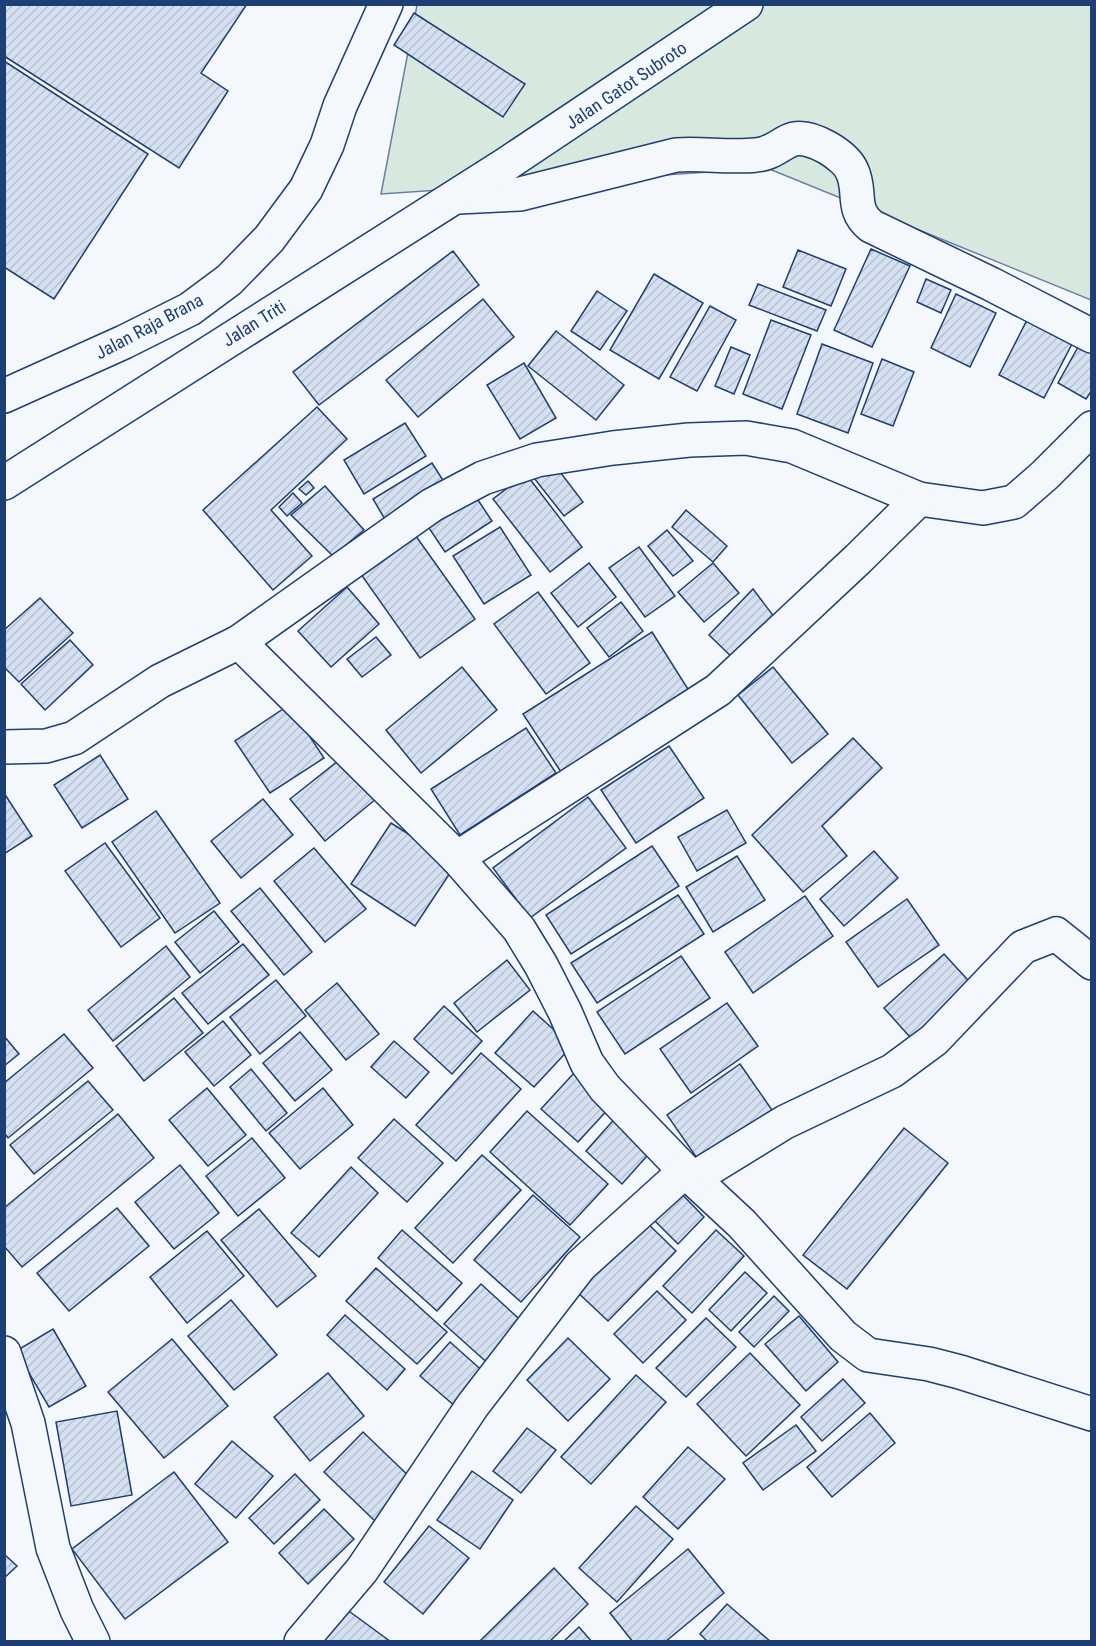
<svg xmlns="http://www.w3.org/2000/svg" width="1096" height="1646" font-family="'Roboto Condensed',sans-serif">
<defs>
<pattern id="building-hatch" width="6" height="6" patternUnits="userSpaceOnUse" patternTransform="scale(1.5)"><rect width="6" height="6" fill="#d5e0f0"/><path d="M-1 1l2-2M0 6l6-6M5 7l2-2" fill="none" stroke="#b6c1d1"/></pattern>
</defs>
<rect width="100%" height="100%" fill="#f4f7fb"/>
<polygon fill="#d7e8df" stroke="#687fa3" stroke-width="1.5" points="417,5 1091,5 1091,300 767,168 381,194"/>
<g fill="url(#building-hatch)" stroke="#1d3f73" stroke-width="1.5">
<polygon points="4,4 247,4 201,73 228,91 179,168 4,56"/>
<polygon points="414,13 525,84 503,117 394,45"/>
<polygon points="4,61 148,154 54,299 4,267"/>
<polygon points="871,249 910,266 872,347 834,330"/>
<polygon points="798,250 846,269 831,306 783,287"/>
<polygon points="453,251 479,285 319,405 293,372"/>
<polygon points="654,274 703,303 659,379 610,350"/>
<polygon points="926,279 951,290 941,313 917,302"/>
<polygon points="758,284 826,310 817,331 749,305"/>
<polygon points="597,291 627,311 600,350 571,331"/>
<polygon points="956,294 996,313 970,367 931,348"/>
<polygon points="483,299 514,337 418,417 386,380"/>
<polygon points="710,306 736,320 697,391 670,377"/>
<polygon points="1028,318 1073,342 1044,398 999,375"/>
<polygon points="771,320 811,335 782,409 743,394"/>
<polygon points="556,331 624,385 596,420 528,366"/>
<polygon points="1082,340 1092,345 1092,390 1086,399 1058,383"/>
<polygon points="822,344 873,363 848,433 797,414"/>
<polygon points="731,347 750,355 734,394 715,386"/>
<polygon points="882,359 914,372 893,426 861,414"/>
<polygon points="524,363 556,418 520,439 487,385"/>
<polygon points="317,407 347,439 271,510 312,556 273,590 203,510"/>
<polygon points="405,423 426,456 364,494 344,460"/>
<polygon points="432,463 446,485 386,521 373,499"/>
<polygon points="554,464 583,502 564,516 534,478"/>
<polygon points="526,474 582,547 550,572 493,499"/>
<polygon points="308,481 314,488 306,495 299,489"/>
<polygon points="325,486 364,530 333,556 291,515"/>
<polygon points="293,493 302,503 287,516 279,507"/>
<polygon points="474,494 492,521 445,552 427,525"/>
<polygon points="686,510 727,546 713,562 672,527"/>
<polygon points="500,527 531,575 484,604 453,556"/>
<polygon points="667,530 693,561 673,576 648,546"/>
<polygon points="413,532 475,619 420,658 358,570"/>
<polygon points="639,547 675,596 645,617 609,568"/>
<polygon points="589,563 616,597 578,627 551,593"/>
<polygon points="713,563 739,593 704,622 678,592"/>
<polygon points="347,587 379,624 331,667 298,631"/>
<polygon points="753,589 778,622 737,662 709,635"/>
<polygon points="538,592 590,663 546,694 494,624"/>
<polygon points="40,598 73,633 19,682 4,667 4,630"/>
<polygon points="621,602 643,631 609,657 587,628"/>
<polygon points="652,632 691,694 563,775 523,714"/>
<polygon points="376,637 391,655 362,677 347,659"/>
<polygon points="70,640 93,665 45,710 21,684"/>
<polygon points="462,667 497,710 421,773 386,730"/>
<polygon points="773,667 828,734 792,763 738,695"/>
<polygon points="289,705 324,758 270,793 235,741"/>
<polygon points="526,728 556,773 460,835 431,789"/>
<polygon points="853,738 882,768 822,826 847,856 803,892 752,835"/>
<polygon points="669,746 704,798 636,843 601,790"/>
<polygon points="348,753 382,794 325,841 290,799"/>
<polygon points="100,755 128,799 82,828 54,785"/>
<polygon points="4,793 32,836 4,854"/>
<polygon points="588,797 626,848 530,918 493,868"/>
<polygon points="263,799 293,835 241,878 211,841"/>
<polygon points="727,810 746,843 697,871 678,837"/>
<polygon points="156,811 220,903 175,933 112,842"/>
<polygon points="391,823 456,864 415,926 351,884"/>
<polygon points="105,843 160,918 121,947 65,871"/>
<polygon points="652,846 679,886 571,954 546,915"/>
<polygon points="314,848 366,909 325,942 274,881"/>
<polygon points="874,851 898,878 844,926 820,899"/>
<polygon points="737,856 765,900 713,932 686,887"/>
<polygon points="260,888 312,952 284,975 231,911"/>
<polygon points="678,895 704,934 597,1003 571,963"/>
<polygon points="805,896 833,936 753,993 725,952"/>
<polygon points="907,899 939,945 878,987 846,942"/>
<polygon points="214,911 239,942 200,973 175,942"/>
<polygon points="243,944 269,975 208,1024 182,993"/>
<polygon points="166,946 190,977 113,1041 88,1010"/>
<polygon points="944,954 977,990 917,1045 884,1008"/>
<polygon points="681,956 710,998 625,1054 597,1012"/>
<polygon points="507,960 530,990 477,1032 454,1003"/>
<polygon points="276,980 306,1016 260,1054 230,1017"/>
<polygon points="337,983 379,1034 346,1060 305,1010"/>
<polygon points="174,998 203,1033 144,1081 116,1046"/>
<polygon points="727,1003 758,1046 691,1093 660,1049"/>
<polygon points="444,1006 482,1041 452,1074 414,1039"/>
<polygon points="533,1011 572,1046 534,1087 495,1053"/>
<polygon points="223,1021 251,1055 214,1086 185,1052"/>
<polygon points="300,1032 332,1070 295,1101 263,1063"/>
<polygon points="64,1034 93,1068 8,1138 4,1133 4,1083"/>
<polygon points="4,1036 19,1054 4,1066"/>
<polygon points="394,1041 429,1072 406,1098 371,1067"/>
<polygon points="481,1053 521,1089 456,1161 416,1125"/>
<polygon points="740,1064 772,1110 699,1161 667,1115"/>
<polygon points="251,1069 287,1113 266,1131 230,1087"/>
<polygon points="574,1073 611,1106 578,1142 541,1109"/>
<polygon points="88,1081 113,1110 34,1174 10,1145"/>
<polygon points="207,1088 246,1135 208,1166 169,1120"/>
<polygon points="323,1088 353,1125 300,1169 269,1133"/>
<polygon points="527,1111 608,1184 570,1225 490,1152"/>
<polygon points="118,1114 154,1158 22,1267 4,1246 4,1208"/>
<polygon points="618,1115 654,1148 622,1184 586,1151"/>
<polygon points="394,1119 443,1163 407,1202 358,1158"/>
<polygon points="904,1128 948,1163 847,1289 803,1255"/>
<polygon points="252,1138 285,1178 238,1216 206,1176"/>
<polygon points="482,1155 521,1190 453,1263 415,1228"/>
<polygon points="180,1165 219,1213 174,1249 135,1202"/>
<polygon points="351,1167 378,1193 319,1257 291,1233"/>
<polygon points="676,1188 704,1217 678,1244 649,1215"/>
<polygon points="533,1195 580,1237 521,1302 474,1260"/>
<polygon points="117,1208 149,1246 69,1311 37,1273"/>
<polygon points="259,1209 316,1276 277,1307 221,1240"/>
<polygon points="642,1218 676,1251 608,1321 573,1288"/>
<polygon points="402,1230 462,1283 437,1311 378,1258"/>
<polygon points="716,1230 744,1256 692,1313 663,1286"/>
<polygon points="207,1231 244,1276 187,1323 150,1277"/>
<polygon points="376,1268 447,1332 417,1364 346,1301"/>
<polygon points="745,1272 767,1293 731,1331 709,1310"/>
<polygon points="481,1284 528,1327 492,1367 444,1324"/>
<polygon points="657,1291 686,1320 643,1363 614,1334"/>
<polygon points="774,1296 789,1311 754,1347 739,1332"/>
<polygon points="231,1300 277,1355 234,1390 188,1336"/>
<polygon points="345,1315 405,1369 387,1390 327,1335"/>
<polygon points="799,1316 838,1362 806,1391 765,1344"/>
<polygon points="706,1318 736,1347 686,1397 656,1368"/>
<polygon points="53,1329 86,1386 49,1407 16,1351"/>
<polygon points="568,1338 610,1379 568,1421 527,1380"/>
<polygon points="172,1339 228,1406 164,1458 108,1392"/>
<polygon points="450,1342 486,1374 456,1407 420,1376"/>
<polygon points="750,1353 800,1405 746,1456 697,1404"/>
<polygon points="328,1373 364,1416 310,1461 274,1417"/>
<polygon points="636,1375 666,1402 591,1484 561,1457"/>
<polygon points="843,1379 865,1403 822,1441 801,1417"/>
<polygon points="117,1411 132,1495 71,1506 56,1422"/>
<polygon points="870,1413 895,1443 832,1497 807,1467"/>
<polygon points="796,1425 816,1451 763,1490 743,1463"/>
<polygon points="527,1428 556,1450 521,1493 493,1471"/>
<polygon points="363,1432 416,1483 377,1523 324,1472"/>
<polygon points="232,1441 273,1476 236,1518 195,1484"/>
<polygon points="688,1447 725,1479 678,1529 643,1497"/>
<polygon points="472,1471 513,1500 480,1549 437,1520"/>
<polygon points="174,1472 228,1542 125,1619 72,1549"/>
<polygon points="295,1474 320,1500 274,1544 249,1518"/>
<polygon points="636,1506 673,1539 617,1602 579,1568"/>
<polygon points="324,1509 354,1539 308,1584 279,1553"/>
<polygon points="429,1526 469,1558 423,1614 384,1582"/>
<polygon points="688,1549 724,1593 665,1642 633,1642 610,1613"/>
<polygon points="4,1554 17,1566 4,1578"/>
<polygon points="554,1568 588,1604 549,1642 479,1642"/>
<polygon points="727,1604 771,1642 708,1642 700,1634"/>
<polygon points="342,1606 391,1642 315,1642"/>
<polygon points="579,1627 592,1642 563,1642"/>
</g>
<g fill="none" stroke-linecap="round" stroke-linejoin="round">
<defs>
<g id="minor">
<path d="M458 197 520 194 676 155C703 153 729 158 756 155 773 154 782 142 794 139 812 135 845 155 852 171 862 192 850 209 871 226L991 284 1092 336"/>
<polyline points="4,396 124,342 190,309 229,280 269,239 306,189 327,145 340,106 386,4"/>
<polyline points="4,483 505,165 746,4"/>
<polyline points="239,642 457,858 519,929 541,965 565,1012 587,1063 605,1088 685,1171 742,1224 843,1336 868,1355 929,1364 960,1372 1092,1414"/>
<polyline points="4,747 46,746 74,738 160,681 239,642 432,505 483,478 537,460 613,448 689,440 746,438 792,446 919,499 983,508 1014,502 1045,475 1092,428"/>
<polyline points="457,858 718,690 858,559 919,499"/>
<polyline points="694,1178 785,1122 892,1071 934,1040 1023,947 1056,934 1092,963"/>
<polyline points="301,1642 362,1570 473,1405 580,1266 685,1171"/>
</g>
<polyline id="tertiary" points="4,1353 28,1423 53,1548 77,1610 93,1642"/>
</defs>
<use href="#minor" stroke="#1d3f73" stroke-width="36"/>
<use href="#tertiary" stroke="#1d3f73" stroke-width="36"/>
<use href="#minor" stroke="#f4f7fb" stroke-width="33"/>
<use href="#tertiary" stroke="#f4f7fb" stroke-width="33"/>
</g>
<g text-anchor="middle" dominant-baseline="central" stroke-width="4.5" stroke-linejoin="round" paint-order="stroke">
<g font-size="18" fill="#1d3f73" stroke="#f4f7fb">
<text transform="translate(626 85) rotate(-34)">Jalan Gatot Subroto</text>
<text transform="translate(254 323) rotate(-32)">Jalan Triti</text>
<text transform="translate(149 326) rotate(-28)">Jalan Raja Brana</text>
</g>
</g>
<rect width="1096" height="1646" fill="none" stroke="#1d3f73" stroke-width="12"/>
</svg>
